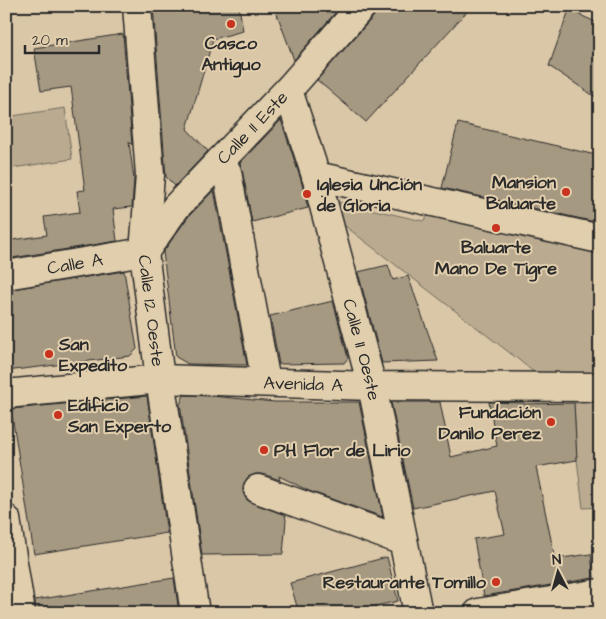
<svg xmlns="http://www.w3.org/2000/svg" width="606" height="619" font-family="'Architects Daughter',sans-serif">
<rect width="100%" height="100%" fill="#dac7a7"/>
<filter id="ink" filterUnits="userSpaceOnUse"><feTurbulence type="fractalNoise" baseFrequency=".02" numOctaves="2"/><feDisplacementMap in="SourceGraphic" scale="10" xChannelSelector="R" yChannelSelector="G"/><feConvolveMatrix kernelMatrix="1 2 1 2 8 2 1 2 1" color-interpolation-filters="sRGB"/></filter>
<g filter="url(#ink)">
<g fill="#baab90" stroke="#726b5e">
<polygon points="65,108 72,159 6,169 6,117"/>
<polygon points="334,201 423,221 437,207 600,247 600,375 537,375 519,360 345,226 339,217"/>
<polygon points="574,403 600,403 600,507 583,508 577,460"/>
</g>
<g fill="#a69982" stroke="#2b2b2b">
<polygon points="153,6 239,6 243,31 213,39 187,129 208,151 175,186 166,177"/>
<polygon points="274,6 341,6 294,60"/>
<polygon points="377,6 472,6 366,122 317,80 374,16 377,10"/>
<polygon points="569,10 600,24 600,100 549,66"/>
<polygon points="123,34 132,145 129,142 134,179 132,207 113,209 117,241 6,259 6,241 47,235 44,217 80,212 77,191 85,190 71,87 41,91 34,48"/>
<polygon points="281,120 301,180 308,208 252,222 242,169 240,163"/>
<polygon points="458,123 600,156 600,223 442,188"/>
<polygon points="214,190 247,365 188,364 176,357 163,252 188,217"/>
<polygon points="388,265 393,280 408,276 438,361 382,363 358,272"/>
<polygon points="124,271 137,349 130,356 6,371 6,290"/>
<polygon points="333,301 348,358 344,363 279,364 270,316"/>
<polygon points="184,395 211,396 275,402 359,402 383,517 309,491 279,476 280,480 263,474 255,474 248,477 244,483 243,492 246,499 252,503 285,515 286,520 283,554 202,555 180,404"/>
<polygon points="147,396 167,533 34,554 11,409"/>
<polygon points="391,402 440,402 451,457 497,446 489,402 524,403 524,404 574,403 577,460 536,467 555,559 591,554 594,578 484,596 474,539 505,534 495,491 413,508"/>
<polygon points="387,557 398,601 345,613 299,613 290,583"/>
<polygon points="174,578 179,613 36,613 35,600"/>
</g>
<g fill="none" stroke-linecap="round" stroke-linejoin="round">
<defs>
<g id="minor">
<path id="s1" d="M137 6 150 175 144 252 160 379 195 613"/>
<path id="s2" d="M288 90 316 176 372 386 418 613"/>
<polyline points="220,161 227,172 266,382"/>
<polyline points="316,176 600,239"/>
<path id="s3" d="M145 251 176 207 288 90 362 6"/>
<path id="s4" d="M6 275 144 252"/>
<path id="s5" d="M6 394 160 379 372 386 600 387"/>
<polyline points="258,489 403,541"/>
<polyline points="6,519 21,613"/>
<polyline points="478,613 600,593"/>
</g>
</defs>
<use href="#minor" stroke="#2b2b2b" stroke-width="31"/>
<use href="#minor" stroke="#e1ceac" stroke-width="28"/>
</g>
</g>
<g fill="#c8321e" stroke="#e1ceac" stroke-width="2">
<circle cx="231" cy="24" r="5"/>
<circle cx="566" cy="192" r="5"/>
<circle cx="307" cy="194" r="5"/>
<circle cx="496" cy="228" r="5"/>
<circle cx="49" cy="354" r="5"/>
<circle cx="58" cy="415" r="5"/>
<circle cx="551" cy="422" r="5"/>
<circle cx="264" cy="450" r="5"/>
<circle cx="496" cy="582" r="5"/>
</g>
<g text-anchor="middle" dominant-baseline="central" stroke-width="4" stroke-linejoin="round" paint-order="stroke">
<g font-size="18" font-weight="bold" fill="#2b2b2b" stroke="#e1ceac" text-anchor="start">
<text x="231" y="43" text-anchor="middle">Casco<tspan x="231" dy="21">Antiguo</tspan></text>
<text x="556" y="182" text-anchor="end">Mansion<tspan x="556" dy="21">Baluarte</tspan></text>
<text x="317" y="184">Iglesia Unción<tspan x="317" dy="21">de Gloria</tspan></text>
<text x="496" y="247" text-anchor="middle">Baluarte<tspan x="496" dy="21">Mano De Tigre</tspan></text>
<text x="59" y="344">San<tspan x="59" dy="21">Expedito</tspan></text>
<text x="68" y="405">Edificio<tspan x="68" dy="21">San Experto</tspan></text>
<text x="541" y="412" text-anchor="end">Fundación<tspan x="541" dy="21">Danilo Perez</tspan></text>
<text x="274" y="450">PH Flor de Lirio</text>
<text x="486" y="582" text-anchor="end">Restaurante Tomillo</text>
</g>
<g font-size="18" fill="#2b2b2b" stroke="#e1ceac">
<text stroke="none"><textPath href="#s3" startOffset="164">Calle 11 Este</textPath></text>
<text stroke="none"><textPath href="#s4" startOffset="70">Calle A</textPath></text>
<text stroke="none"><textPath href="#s1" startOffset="306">Calle 12 Oeste</textPath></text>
<text stroke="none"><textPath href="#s2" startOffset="270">Calle 11 Oeste</textPath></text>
<text stroke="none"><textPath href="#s5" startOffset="298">Avenida A</textPath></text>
</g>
</g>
<rect width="606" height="619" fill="none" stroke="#e1ceac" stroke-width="25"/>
<rect x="12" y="12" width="581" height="594" fill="none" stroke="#2b2b2b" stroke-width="2" filter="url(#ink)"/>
<g transform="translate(558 572) rotate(354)" stroke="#e1ceac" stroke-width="4" paint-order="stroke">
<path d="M0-4L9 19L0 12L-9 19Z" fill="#2b2b2b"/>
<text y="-8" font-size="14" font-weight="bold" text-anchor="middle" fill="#2b2b2b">N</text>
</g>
<path d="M25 45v8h74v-8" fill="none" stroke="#2b2b2b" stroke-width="2.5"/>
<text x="32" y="45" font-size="15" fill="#2b2b2b" stroke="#e1ceac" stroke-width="4" paint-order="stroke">20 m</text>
</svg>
